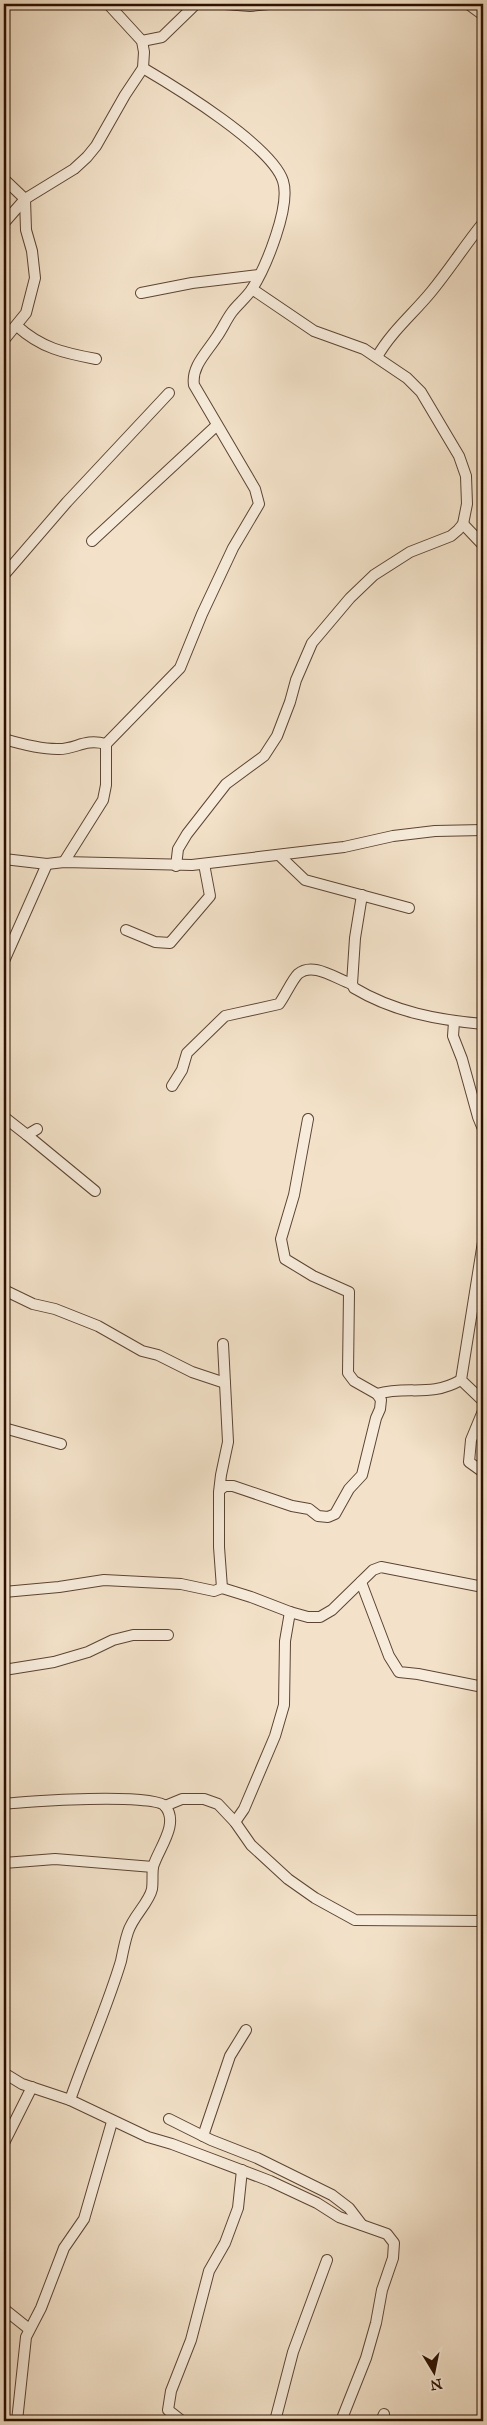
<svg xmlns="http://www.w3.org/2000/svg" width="487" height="2425" font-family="'IM FELL Great Primer',serif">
<rect width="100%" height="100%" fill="#f3e2c9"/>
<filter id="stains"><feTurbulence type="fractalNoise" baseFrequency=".004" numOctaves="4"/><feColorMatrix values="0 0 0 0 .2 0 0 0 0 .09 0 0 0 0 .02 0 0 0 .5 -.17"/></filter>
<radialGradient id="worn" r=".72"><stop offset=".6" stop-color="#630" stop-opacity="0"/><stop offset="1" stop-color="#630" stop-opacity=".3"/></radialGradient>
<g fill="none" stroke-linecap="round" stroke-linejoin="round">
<defs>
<g id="minor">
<polyline points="225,4 250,6 269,4"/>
<polyline points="468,4 483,15"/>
<polyline points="142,41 162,37 196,4"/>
<polyline points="4,179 25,199 26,230 32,251 35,278 26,313 4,340"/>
<polyline points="4,223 25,199 74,169 87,157 96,146 125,95 143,68 144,52 142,41 108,4"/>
<polyline points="141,293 192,283 259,275"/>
<path d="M17 326C41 348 64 353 96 359"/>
<path d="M377 357C391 332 413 314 431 292 450 269 465 245 483 223"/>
<polyline points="463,524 483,545"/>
<polyline points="92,541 216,426"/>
<polyline points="4,575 67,502 169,393"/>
<path d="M4 739C21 744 39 749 57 749 76 750 83 738 106 744"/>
<polyline points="280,856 305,880 409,908"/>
<polyline points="4,859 47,864 64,862 192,865 344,847 393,836 435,831 483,830"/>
<path d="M64 862 103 800 106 785V744L180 668 202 614 233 548 259 504 255 489 194 385C191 367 207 352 216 338 222 330 226 320 232 312 238 304 247 297 252 289 266 267 291 206 283 181 272 146 177 88 143 68"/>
<polyline points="176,866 178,849 187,834 226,784 264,756 277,736 290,702 296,680 312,643 350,598 374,575 410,552 451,536 458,530 463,524 467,504 466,476 459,456 421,392 407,378 364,349 314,331 252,289"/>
<path d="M362 895 355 938 352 984 354 988C394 1012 438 1020 483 1024"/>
<polyline points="126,930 155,942 170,943 210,896 204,864"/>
<polyline points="4,961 47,864"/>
<polyline points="454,1022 453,1036 462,1059 478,1117 483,1129"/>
<path d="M172 1086 182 1070 187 1053 225 1016 279 1004C285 996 292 980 298 974 313 961 336 979 352 984"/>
<polyline points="4,1117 27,1135 37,1129"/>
<polyline points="27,1135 95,1191"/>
<polyline points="483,1242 461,1380 483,1401"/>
<polyline points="4,1290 33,1304 55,1309 98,1326 142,1351 158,1355 192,1372 225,1383"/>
<path d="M377 1394C409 1385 429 1398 461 1380"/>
<polyline points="483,1411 471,1440 469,1462 483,1472"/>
<polyline points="4,1428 61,1444"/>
<polyline points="221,1489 225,1486 233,1486 292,1506 309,1509 318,1516 328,1517 335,1514 349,1489 362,1475 376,1418 380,1409 381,1400 377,1394 354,1381 348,1373 349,1292 313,1276 285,1259 281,1239 294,1195 308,1119"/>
<polyline points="361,1582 389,1656 399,1672 418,1674 483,1687"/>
<polyline points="222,1588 219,1547 219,1492 221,1475 228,1442 223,1344"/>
<polyline points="4,1592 59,1587 104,1580 181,1584 214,1591 222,1588 251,1597 290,1612 308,1617 320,1617 332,1610 373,1570 381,1567 483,1587"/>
<polyline points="4,1670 54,1662 88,1652 113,1640 133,1635 168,1635"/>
<path d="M4 1804C26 1801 154 1793 165 1806 180 1824 158 1849 153 1867 152 1874 153 1882 152 1889 149 1903 133 1916 128 1932 125 1941 123 1951 121 1961 107 2008 86 2054 70 2100"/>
<polyline points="165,1806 182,1799 204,1799 218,1804 235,1822 251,1845 288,1879 315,1898 355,1920 483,1921"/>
<polyline points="235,1822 244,1809 275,1736 284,1705 285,1641 290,1612"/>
<polyline points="4,1863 55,1859 153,1867"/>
<polyline points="4,2073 22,2084 70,2100 148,2137 172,2144 270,2181 317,2203 339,2217 387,2234 394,2243 393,2258 382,2290 376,2323 366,2358 341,2421"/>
<polyline points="169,2119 211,2140 257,2158 332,2195 349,2208 362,2225"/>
<polyline points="203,2136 230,2056 246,2030"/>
<polyline points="4,2143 32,2087"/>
<polyline points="4,2309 29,2329"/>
<polyline points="17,2421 26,2337 41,2308 64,2248 84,2219 112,2122"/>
<polyline points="182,2421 168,2410 171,2391 191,2340 209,2271 225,2243 238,2208 242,2170"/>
<polyline points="275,2421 293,2352 327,2260"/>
<polyline points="381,2421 384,2414"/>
</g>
</defs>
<use href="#minor" stroke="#5d4432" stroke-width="12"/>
<use href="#minor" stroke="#f7ecdc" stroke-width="10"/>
</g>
<rect width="487" height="2425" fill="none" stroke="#f3e2c9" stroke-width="20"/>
<rect x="5" y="5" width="477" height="2415" fill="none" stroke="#2b0f00" stroke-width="2.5"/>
<rect x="10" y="10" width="467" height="2405" fill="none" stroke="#2b0f00"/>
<g transform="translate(434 2372) rotate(170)" stroke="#f7ecdc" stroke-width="4" paint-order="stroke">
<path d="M0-4L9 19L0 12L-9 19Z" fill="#2b0f00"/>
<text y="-8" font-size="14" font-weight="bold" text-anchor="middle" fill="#2b0f00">N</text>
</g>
<rect width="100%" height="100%" filter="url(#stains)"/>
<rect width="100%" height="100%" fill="url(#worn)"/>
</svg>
